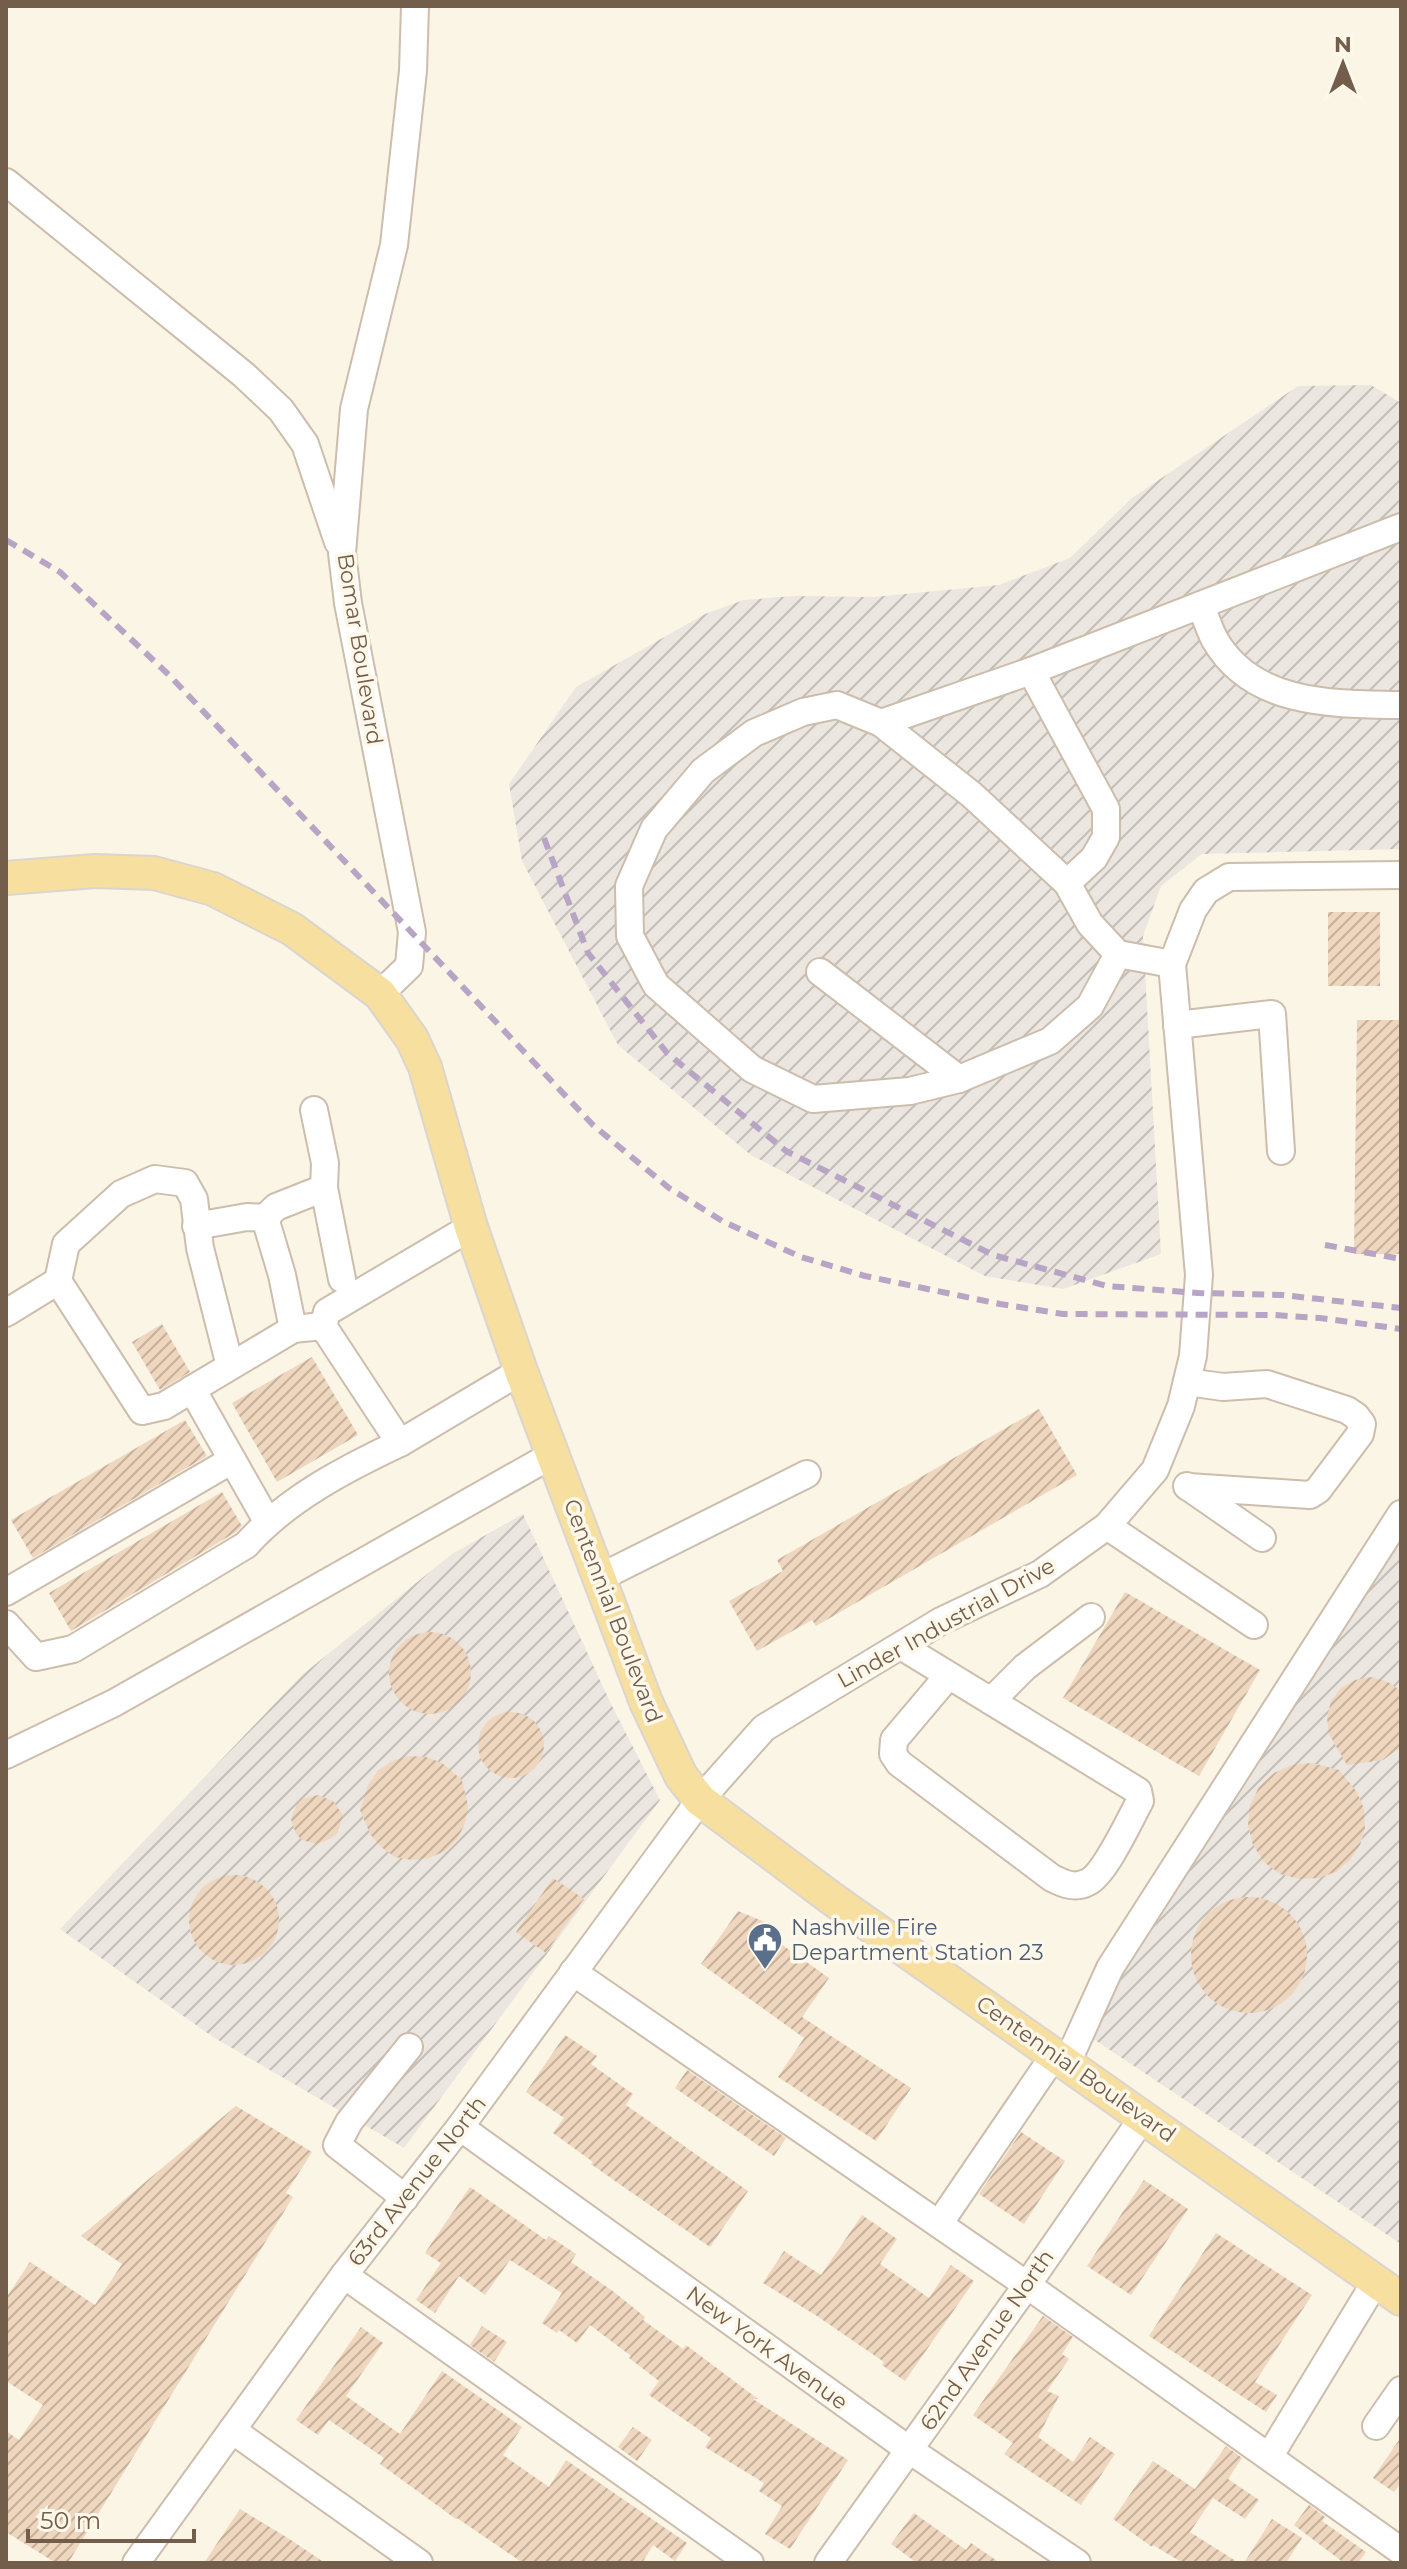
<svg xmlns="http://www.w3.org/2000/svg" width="1407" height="2569" font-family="Montserrat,sans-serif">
<defs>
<pattern id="industrial-furrows" width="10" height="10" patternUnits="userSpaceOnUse" patternTransform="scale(2)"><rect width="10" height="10" fill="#ebe6df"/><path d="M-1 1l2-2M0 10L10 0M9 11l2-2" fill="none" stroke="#c3beb7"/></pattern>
<pattern id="building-hatch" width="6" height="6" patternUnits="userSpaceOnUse" patternTransform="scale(2)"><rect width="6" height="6" fill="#efd6be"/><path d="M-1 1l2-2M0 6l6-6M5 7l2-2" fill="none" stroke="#c6b19c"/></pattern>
</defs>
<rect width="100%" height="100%" fill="#fbf5e5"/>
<g fill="url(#industrial-furrows)">
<polygon points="1371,385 1401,403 1401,849 1202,854 1161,886 1143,936 1161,1254 1063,1289 985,1276 751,1155 618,1045 522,861 509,784 576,687 705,614 744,600 795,596 873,597 999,585 1070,558 1132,498 1298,386"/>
<polygon points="1401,1501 1401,2244 1071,2024"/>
<polygon points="523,1514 611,1704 660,1800 404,2148 213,2037 60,1929 302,1675 452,1554"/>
</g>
<g fill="url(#building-hatch)">
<rect x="1328" y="912" width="52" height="74"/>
<polygon points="1357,1020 1401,1020 1401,1254 1354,1254"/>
<polygon points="162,1324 190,1372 160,1390 132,1342"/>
<polygon points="312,1357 358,1435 277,1482 232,1403"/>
<polygon points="1039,1409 1077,1475 816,1626 812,1620 757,1651 729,1601 783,1571 777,1560"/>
<polygon points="185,1420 207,1456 33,1558 11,1520"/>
<polygon points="222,1492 242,1526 236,1532 71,1631 49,1593"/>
<polygon points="1125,1592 1260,1670 1199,1776 1063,1698"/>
<circle cx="430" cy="1673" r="41"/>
<polygon points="1372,1677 1388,1682 1401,1691 1401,1747 1383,1760 1347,1765 1329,1734 1327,1718 1331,1701 1341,1688 1355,1680"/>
<circle cx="511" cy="1745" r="33"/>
<polygon points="408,1756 426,1757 442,1763 462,1780 468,1806 465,1824 457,1839 445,1851 429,1858 412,1860 395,1857 381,1847 370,1834 360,1810 368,1785 378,1771 392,1761"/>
<polygon points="1312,1763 1339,1770 1357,1792 1364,1809 1365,1828 1360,1845 1350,1860 1336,1872 1318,1878 1300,1879 1280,1874 1264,1862 1253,1845 1248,1825 1250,1805 1259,1787 1274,1773 1292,1765"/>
<polygon points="318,1795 333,1801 343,1815 338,1832 332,1838 317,1844 302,1840 296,1834 291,1819 297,1804 303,1799"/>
<circle cx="234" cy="1920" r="45"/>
<polygon points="553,1878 584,1899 546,1953 516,1932"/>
<circle cx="1249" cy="1955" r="58"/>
<polygon points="738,1911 777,1927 771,1937 829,1978 802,2017 911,2088 876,2141 778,2077 804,2038 701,1964"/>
<polygon points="565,2035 597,2056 591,2064 633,2094 626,2105 748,2191 710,2247 615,2181 591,2164 593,2162 553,2133 564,2118 526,2092"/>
<polygon points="687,2070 786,2138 774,2156 675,2088"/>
<polygon points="236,2106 312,2152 286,2193 293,2197 68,2563 56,2563 6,2532 6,2431 19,2440 43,2405 6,2381 6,2298 30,2262 95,2305 122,2264 81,2236"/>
<polygon points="1021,2132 1065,2161 1024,2224 979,2194"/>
<polygon points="1144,2180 1188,2209 1131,2295 1087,2266"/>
<polygon points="470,2187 546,2240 549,2236 576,2254 571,2262 614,2292 645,2317 643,2320 683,2349 686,2345 758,2399 753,2399 848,2460 790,2549 765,2534 782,2506 759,2491 764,2483 705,2447 711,2438 649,2395 659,2381 629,2358 631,2356 590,2325 577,2343 559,2330 557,2333 542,2323 562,2293 510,2260 485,2295 459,2276 435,2313 416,2300 441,2263 425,2253"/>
<polygon points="862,2215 897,2239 880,2264 929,2298 951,2265 974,2281 905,2381 882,2365 884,2362 817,2316 763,2283 784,2251 821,2275"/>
<polygon points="1216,2233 1312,2295 1255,2382 1277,2395 1266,2412 1149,2336"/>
<polygon points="1043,2316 1073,2337 1062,2354 1069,2359 1047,2391 1059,2396 1038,2437 1073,2462 1090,2437 1115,2454 1081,2505 1004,2454 1013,2443 973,2415"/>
<polygon points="482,2326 507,2342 494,2362 470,2345"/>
<polygon points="361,2327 383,2343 346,2396 400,2434 442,2371 522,2427 503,2455 549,2487 566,2460 687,2543 675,2561 653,2545 642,2563 523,2563 457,2518 456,2519 380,2464 384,2458 329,2420 318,2435 296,2420"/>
<polygon points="633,2427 652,2440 637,2461 618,2447"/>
<polygon points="1401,2437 1401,2483 1394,2492 1373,2478"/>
<polygon points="1226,2446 1242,2458 1228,2479 1259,2500 1245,2519 1213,2498 1190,2532 1239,2563 1183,2563 1153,2545 1152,2547 1113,2519 1153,2461 1195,2489"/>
<polygon points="1309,2505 1325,2517 1322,2521 1366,2552 1358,2563 1344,2563 1294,2525"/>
<polygon points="240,2509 291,2540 325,2563 204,2563"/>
<polygon points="914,2513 966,2550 971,2543 1000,2563 917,2563 891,2544"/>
<polygon points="1272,2519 1302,2538 1286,2563 1244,2563"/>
</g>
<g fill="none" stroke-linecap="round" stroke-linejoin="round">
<defs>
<g id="minor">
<polyline points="6,182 244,375 281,410 305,444 338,542"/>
<path d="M1201 605C1205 616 1209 629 1215 640 1253 706 1335 704 1401 705"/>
<polyline points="1031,671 1106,809 1106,837 1094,858 1067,883"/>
<polyline points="881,723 1031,671 1401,527"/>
<polyline points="1118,954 1090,1006 1050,1041 959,1079 910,1091 813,1099 752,1069 656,985 630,936 629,886 654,829 703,771 754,733 803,712 837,705 881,723 972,795 1067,883 1090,924 1118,954 1172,964"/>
<polyline points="820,972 959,1079"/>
<polyline points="380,994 409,966 412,932 348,603 342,553 354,409 394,245 413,71 415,6"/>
<polyline points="1177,1025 1272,1014 1281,1151"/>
<polyline points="324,1188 342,1279"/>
<polyline points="265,1218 276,1207 324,1188 325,1163 314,1110"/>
<polyline points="196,1226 247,1217 265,1218 282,1275 293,1329"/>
<polyline points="471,1227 327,1312 323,1326 400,1443 521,1371"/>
<polyline points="6,1313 58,1281"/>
<polyline points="230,1366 200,1248 194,1199 185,1183 155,1179 121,1194 66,1244 58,1281 142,1411 164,1406 293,1329 323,1326"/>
<polyline points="1187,1382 1223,1387 1267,1384 1347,1410 1356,1416 1362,1424 1360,1434 1318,1490 1310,1495 1188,1487"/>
<polyline points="192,1389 267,1521"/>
<polyline points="1187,1486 1262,1538"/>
<polyline points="1107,1526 1254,1625"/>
<polyline points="599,1578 807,1474"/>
<polyline points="6,1592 232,1460"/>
<path d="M6 1624 36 1657 73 1649 246 1545C287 1499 345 1469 400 1443"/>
<path d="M901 1646 1138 1791 1140 1801C1130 1819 1105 1874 1088 1882 1075 1889 1064 1884 1052 1878L899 1763 893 1754 894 1740 948 1676"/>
<polyline points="991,1701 1025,1667 1091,1617"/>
<polyline points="6,1755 114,1703 552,1455"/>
<polyline points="573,1972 1027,2285 1401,2551"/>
<polyline points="1067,2063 1110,1968 1401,1514"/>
<polyline points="460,2127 908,2449 1077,2563"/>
<polyline points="405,2198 337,2145 349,2122 409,2047"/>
<polyline points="939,2224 1055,2054"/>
<polyline points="344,2275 750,2563"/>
<polyline points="1376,2426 1401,2390"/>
<polyline points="232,2430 419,2563"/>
<polyline points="1269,2457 1376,2281"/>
<polyline points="136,2563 344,2275 460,2127 672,1838 700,1800 764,1728 941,1621 1040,1574 1107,1526 1155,1470 1181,1406 1193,1356 1199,1275 1172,964 1193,910 1206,891 1229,877 1401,875"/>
<polyline points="828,2563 1027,2285 1144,2116"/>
</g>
<polyline id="major" points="6,878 95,871 154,873 213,889 292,929 380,994 412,1039 425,1067 471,1227 521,1371 646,1702 681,1776 700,1800 831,1898 1401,2299"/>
</defs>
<use href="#minor" stroke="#ccbdac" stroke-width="30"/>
<use href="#major" stroke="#dbd5d0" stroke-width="36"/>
<use href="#minor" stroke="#fff" stroke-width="26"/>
<use href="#major" stroke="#f7dfa0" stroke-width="32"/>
<g stroke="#b8a4c4" stroke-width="6" stroke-dasharray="12 8" stroke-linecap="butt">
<polyline points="6,540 60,572 170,676 593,1125 669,1188 724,1222 801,1257 865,1276 1000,1304 1063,1314 1274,1315 1320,1318 1401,1329"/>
<polyline points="544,838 588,953 667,1053 786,1151 993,1255 1107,1286 1198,1293 1282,1295 1401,1308"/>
<polyline points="1325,1245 1401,1259"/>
</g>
</g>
<defs>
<symbol id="civic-pin" viewBox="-11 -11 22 30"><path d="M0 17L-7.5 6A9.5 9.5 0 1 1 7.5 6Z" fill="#5c6f8a" stroke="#fef8eb"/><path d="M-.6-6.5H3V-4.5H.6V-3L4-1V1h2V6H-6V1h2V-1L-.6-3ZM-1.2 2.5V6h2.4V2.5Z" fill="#fff"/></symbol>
</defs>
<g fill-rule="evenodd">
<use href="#civic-pin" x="745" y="1920" width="40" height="54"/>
</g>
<g text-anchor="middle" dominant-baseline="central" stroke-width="7" stroke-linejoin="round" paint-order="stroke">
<g font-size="22" fill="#735d4b" stroke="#fef8eb">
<text transform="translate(360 649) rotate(81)">Bomar Boulevard</text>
<text transform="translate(613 1611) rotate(69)">Centennial Boulevard</text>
<text transform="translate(946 1623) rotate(-29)">Linder Industrial Drive</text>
<text transform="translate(1076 2069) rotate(35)">Centennial Boulevard</text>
<text transform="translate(417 2181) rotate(-52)">63rd Avenue North</text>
<text transform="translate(987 2340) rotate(-55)">62nd Avenue North</text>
<text transform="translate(767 2348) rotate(36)">New York Avenue</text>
</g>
<g font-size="22" fill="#4e5e75" stroke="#fef8eb" text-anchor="start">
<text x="791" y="1927">Nashville Fire<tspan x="791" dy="25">Department Station 23</tspan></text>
</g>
</g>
<rect width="1407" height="2569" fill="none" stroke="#735d4b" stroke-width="16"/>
<g transform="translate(1343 64)" stroke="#fef8eb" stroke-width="6" paint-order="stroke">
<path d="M0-6L14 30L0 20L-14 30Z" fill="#735d4b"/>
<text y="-12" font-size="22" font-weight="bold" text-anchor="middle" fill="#735d4b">N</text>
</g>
<path d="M28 2529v12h166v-12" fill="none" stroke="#735d4b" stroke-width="4"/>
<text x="40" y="2529" font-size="24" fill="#735d4b" stroke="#fef8eb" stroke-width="6" paint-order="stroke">50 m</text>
</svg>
